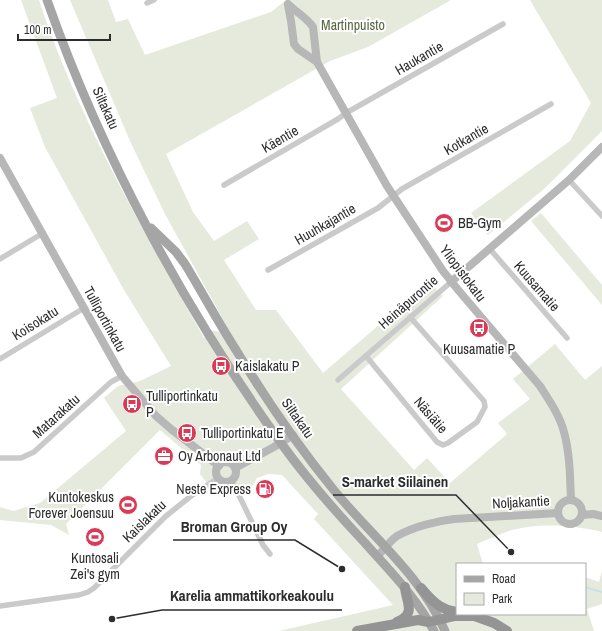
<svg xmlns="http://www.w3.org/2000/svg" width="602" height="631" font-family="'Archivo Narrow',sans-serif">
<rect width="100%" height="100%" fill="#fff"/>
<g fill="#e5eadc">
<path d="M21 0H39C78 119 143 229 204 338L210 330 231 334 165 214 130 141 70 0H108L116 22 128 19 145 55 271 12 286 0H451L368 47 330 61 166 154 193 212 214 241 247 221 259 239 224 260 256 310H276L323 373 429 282 443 296 341 389 414 470 427 458 450 483 507 434 498 423 530 399 513 379 555 344 585 380 602 366V532C572 525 536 522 506 532 496 536 486 540 477 544L483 564H457V614H585V577L599 582 602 571V604L587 609 594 631H279L393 605 314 519 318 514 282 475 268 474 257 478 251 489C218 500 222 502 200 474L201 465 160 430 66 524 69 535 51 525 0 520V507L13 511 40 503 126 431 104 398 118 386 140 381 171 366 124 290 45 147 30 108 57 98Z"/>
<polygon points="530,0 602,0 602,131 544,189 488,235 471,213 570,141 591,103"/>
<polygon points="541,213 602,285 602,305 531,221"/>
</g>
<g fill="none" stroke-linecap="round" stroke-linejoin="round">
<polyline stroke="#c9e0e9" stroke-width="2" points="585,587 602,592"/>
<g stroke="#cacaca" stroke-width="5.5">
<polyline points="147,3 154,0"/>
<polyline points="569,180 602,216"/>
<polyline points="224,185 338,119 346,113 503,24"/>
<polyline points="489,248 567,338"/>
<polyline points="0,259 43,233"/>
<polyline points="268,270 378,208 402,189 551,104"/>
<polyline points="366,356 437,442 443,445 448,443 477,422 485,407 484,401 410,317"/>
<polyline points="0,359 84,308"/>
<polyline points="338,380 451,282"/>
<polyline points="0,458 21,458 34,452 111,382 122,376"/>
<polyline points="232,481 263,545 270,554"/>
<polyline points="0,606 79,595 88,592 94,588 166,516 191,496 218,478"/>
</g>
<g stroke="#b7b7b7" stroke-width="8">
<path d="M288 4C296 12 307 18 313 27L317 62 387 186 443 271 459 291 540 386C549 400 560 416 564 432 570 454 570 477 571 500"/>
<polyline points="288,5 291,21 294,44 298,49 317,62"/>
<polyline points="0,158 122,376 156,416 171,429 219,466"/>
<polyline points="451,282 569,180 602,147"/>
<circle cx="226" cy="472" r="10"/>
<polyline points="235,468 274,447 293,435"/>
<circle cx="570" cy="512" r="12"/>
<polyline points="582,515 593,514 602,516"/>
<path d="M377 557C383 550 390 541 397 536 413 527 436 521 454 519L558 513"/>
</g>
<g stroke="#a5a5a5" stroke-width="9">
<path d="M47 0C102 156 184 308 281 443 306 478 335 511 365 543 390 571 416 597 434 631"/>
<path d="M151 228 176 252 185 264C202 292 218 322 236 350 265 398 297 445 333 489 371 536 421 575 445 631"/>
</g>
<g stroke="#949494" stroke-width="10">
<path d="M421 588C431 600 440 610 457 612"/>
<polyline points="469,614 494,623 507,631"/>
<path d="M397 622C417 614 406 602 405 587"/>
<polyline points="357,631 418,620 429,622 455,616 473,616"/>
</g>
</g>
<defs>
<symbol id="stadium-disc" viewBox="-11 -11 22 22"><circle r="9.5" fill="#d93b57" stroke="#fff"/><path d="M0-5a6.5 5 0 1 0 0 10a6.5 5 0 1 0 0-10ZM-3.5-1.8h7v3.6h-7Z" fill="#fff"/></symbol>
<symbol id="bus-disc" viewBox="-11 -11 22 22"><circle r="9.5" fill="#d93b57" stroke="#fff"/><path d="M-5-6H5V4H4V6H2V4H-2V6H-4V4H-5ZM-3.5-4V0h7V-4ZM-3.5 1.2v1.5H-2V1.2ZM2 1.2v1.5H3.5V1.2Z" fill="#fff"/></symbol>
<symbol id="office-disc" viewBox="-11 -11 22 22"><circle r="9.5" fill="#d93b57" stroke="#fff"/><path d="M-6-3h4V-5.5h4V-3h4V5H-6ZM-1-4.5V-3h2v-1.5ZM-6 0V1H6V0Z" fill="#fff"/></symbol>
<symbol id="fuel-disc" viewBox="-11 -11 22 22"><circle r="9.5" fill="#d93b57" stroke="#fff"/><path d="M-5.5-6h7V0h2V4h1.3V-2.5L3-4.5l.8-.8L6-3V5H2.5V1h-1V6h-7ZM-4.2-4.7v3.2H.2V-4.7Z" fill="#fff"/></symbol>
</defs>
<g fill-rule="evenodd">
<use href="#stadium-disc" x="433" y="212" width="22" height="22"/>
<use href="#bus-disc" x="468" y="317" width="22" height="22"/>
<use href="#bus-disc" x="210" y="355" width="22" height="22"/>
<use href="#bus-disc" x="121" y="393" width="22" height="22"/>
<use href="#bus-disc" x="176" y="422" width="22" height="22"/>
<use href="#office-disc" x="153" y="445" width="22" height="22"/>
<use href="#fuel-disc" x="254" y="478" width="22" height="22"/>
<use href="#stadium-disc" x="117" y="494" width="22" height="22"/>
<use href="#stadium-disc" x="84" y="526" width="22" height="22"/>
</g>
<g text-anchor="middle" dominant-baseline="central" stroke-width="4" stroke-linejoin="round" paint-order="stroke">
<g font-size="14" fill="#55663e" stroke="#fff">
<text x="353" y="25">Martinpuisto</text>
</g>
<g font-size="14" fill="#2d2d2d" stroke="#fff">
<text transform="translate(419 58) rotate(-30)">Haukantie</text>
<text transform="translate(106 108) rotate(66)">Siltakatu</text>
<text transform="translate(280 139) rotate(-30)">Käentie</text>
<text transform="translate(466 139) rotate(-30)">Kotkantie</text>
<text transform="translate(325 224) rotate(-30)">Huuhkajantie</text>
<text transform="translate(463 273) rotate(53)">Yliopistokatu</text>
<text transform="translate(537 286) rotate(49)">Kuusamatie</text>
<text transform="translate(408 302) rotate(-41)">Heinäpurontie</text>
<text transform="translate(105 319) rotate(61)">Tulliportinkatu</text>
<text transform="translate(35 323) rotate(-32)">Koisokatu</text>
<text transform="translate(431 415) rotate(49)">Näsiätie</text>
<text transform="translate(56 416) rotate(-42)">Matarakatu</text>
<text transform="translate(298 418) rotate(55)">Siltakatu</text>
<text transform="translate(521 502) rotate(-3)">Noljakantie</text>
<text transform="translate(144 521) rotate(-44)">Kaislakatu</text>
</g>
<g font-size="14" fill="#2d2d2d" stroke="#fff" text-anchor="start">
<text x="458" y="223">BB-Gym</text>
<text x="479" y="349" text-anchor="middle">Kuusamatie P</text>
<text x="235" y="366">Kaislakatu P</text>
<text x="146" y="396">Tulliportinkatu<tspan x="146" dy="16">P</tspan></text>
<text x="201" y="433">Tulliportinkatu E</text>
<text x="178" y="456">Oy Arbonaut Ltd</text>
<text x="251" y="489" text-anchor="end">Neste Express</text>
<text x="114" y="497" text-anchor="end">Kuntokeskus<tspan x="114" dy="16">Forever Joensuu</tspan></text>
<text x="95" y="558" text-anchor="middle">Kuntosali<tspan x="95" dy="16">Zei's gym</tspan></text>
</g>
</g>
<path fill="none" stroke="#2d2d2d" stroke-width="1.5" d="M511 552L456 495H333M342 569L295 540H173M112 619L162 610H342"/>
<g fill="#2d2d2d" stroke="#fff" stroke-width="1.5">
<circle cx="511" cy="552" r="4"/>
<circle cx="342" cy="569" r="4"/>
<circle cx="112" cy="619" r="4"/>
</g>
<g font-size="15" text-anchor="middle" font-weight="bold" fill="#2d2d2d" stroke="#fff" stroke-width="4" stroke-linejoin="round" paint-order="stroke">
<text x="395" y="487">S-market Siilainen</text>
<text x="234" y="532">Broman Group Oy</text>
<text x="252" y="601">Karelia ammattikorkeakoulu</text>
</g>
<rect x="456" y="563" width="130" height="52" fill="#ffffff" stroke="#ababab"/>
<rect x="464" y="576" width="20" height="6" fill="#a5a5a5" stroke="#ababab"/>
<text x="492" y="583" font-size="12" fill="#2d2d2d">Road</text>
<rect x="464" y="593" width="20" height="12" fill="#e5eadc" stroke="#ababab"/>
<text x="492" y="603" font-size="12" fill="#2d2d2d">Park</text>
<path d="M18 34v6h92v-6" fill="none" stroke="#2d2d2d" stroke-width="2"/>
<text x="24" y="34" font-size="12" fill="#2d2d2d" stroke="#ffffff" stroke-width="3" paint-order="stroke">100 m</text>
</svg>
